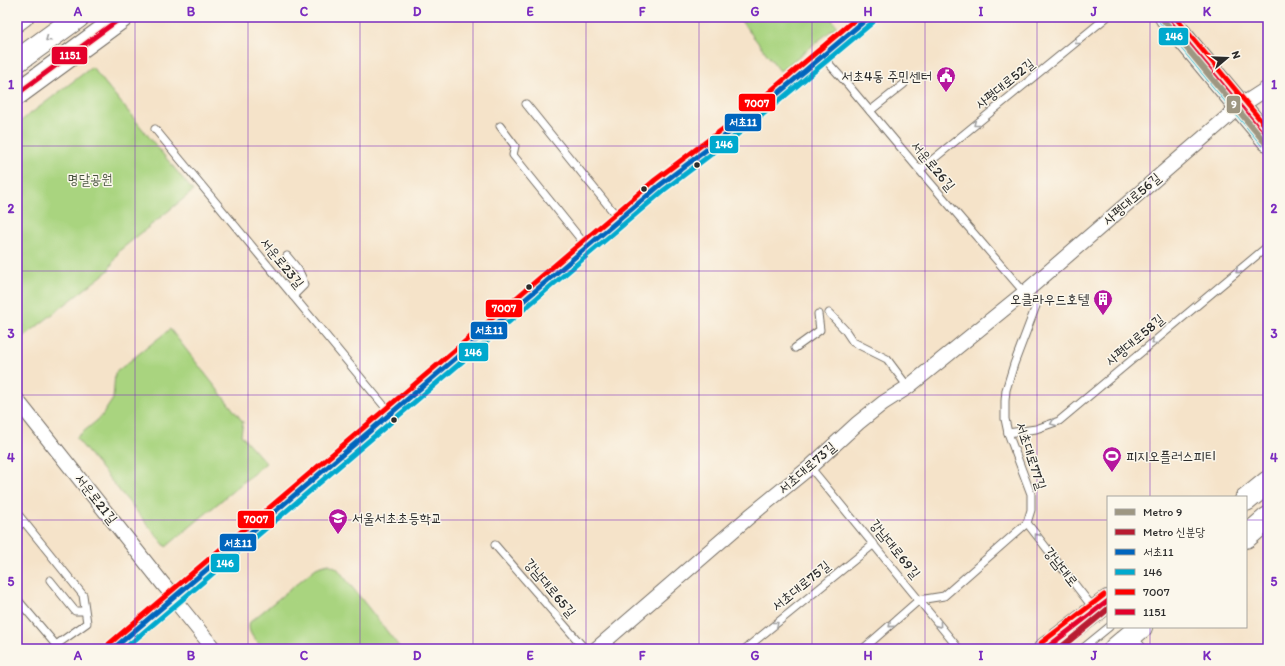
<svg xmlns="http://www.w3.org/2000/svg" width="1285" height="666" font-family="Itim,'Poor Story',sans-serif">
<rect width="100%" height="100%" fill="#fbf7ec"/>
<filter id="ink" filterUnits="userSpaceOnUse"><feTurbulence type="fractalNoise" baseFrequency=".025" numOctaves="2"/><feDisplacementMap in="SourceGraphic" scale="8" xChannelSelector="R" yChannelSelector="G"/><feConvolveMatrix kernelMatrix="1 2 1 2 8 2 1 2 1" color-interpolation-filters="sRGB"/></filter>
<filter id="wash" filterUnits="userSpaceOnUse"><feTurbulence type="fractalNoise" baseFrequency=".012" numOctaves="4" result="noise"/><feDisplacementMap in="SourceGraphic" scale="16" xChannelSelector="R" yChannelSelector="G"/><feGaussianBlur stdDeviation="0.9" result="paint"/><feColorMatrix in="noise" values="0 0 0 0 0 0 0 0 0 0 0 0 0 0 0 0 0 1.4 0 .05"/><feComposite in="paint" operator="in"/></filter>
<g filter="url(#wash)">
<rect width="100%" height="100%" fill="#f5e3c9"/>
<g fill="#a9d47f" stroke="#6a8055">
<polygon points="738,17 830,17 837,26 780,71"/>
<polygon points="92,67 193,191 119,251 108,271 17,342 17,124"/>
<polygon points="170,329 243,422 241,435 266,463 166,547 76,438 101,417 113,399 115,373"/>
<path d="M329 564 337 568 401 649H264C257 642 246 633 250 622L316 568 321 566Z"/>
</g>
</g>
<g filter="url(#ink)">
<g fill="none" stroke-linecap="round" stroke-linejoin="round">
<defs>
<g id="service">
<polyline points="822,56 849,86 927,179 1036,306 1014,364 1006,390 1005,401 1005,419 1008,433 1031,494 1031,510 1027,523 944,596 919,600 863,649"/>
<polyline points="526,104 619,219"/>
<polyline points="870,111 904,84"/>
<polyline points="500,126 515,146 513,155 587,247"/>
<polyline points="155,129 390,413"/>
<polyline points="920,170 1107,17"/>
<path d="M287 256C295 266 302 272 304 285L293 296"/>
<polyline points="829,313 845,330 853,342 887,359 908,387"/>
<polyline points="795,348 820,330 818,314"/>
<polyline points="1008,433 1036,429 1059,421 1268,246"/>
<polyline points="810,467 959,649"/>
<polyline points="17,513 83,595 87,623 56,645 17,599"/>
<polyline points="1027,523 1094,609"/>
<polyline points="17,527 24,522"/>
<polyline points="495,545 585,649"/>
<polyline points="50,580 75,611 84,611"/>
<polyline points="745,649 874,544"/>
<polyline points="1082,649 1109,627"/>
</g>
<g id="minor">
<polyline points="17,400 163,584 175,598 177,603 214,649"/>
<polyline points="1129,637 1139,649"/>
<polyline points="596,649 750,516 810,467 858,423 883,403 908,387 1024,293 1240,106 1268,88"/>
</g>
<g id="tertiary">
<polyline points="17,23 25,17"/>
<polyline points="113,649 172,600 390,413 660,185 751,116 869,17"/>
</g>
<g id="primary">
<polyline points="1166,17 1268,140"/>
<polyline points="1246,500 1268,482"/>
<polyline points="1246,537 1268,518"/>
<polyline points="1045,649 1108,601"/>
<polyline points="1115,649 1141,627"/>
</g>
<g id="trunk">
<polyline points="17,61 78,17"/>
<polyline points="17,94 122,17"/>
</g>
</defs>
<use href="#service" stroke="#726b62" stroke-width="9"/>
<use href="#minor" stroke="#726b62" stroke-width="16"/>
<use href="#tertiary" stroke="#726b62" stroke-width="19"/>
<use href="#primary" stroke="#726b62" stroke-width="24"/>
<use href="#trunk" stroke="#726b62" stroke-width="24"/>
<use href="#service" stroke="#fff" stroke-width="7"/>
<use href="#minor" stroke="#fff" stroke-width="14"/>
<use href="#tertiary" stroke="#fff" stroke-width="17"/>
<use href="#primary" stroke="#fff" stroke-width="22"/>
<use href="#trunk" stroke="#fff" stroke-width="22"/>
<defs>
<polyline id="bus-1" points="113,649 660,185 751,116 869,17"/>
<g id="bus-2">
<polyline points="1161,21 1263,144"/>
<polyline points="124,649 664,190 755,121 873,22"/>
<polyline points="1057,649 1108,610"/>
</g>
<g id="bus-3">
<polyline points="1175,17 1268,129"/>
<polyline points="1041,643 1104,595"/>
<polyline points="109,644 655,180 747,111 858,17"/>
</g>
<g id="bus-4">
<polyline points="1166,17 1268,140"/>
<polyline points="17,94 122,17"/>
<polyline points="1045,649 1108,601"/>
</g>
</defs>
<use href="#bus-1" stroke="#fbf7ec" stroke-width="8"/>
<use href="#bus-2" stroke="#fbf7ec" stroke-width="8"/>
<use href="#bus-3" stroke="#fbf7ec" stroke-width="8"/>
<use href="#bus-4" stroke="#fbf7ec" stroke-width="8"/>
<use href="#bus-1" stroke="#0065bd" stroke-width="5"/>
<use href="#bus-2" stroke="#00a9ce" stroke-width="5"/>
<use href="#bus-3" stroke="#f00" stroke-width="5"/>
<use href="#bus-4" stroke="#e4002b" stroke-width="5"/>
<defs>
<polyline id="metro-1" points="1161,17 1268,146"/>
<polyline id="metro-2" points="1059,649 1108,609"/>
</defs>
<use href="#metro-1" stroke="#fbf7ec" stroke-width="9"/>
<use href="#metro-2" stroke="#fbf7ec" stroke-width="9"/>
<use href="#metro-1" stroke="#9e9782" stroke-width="6"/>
<use href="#metro-2" stroke="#b81b30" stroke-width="6"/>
</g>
<defs><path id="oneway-chevron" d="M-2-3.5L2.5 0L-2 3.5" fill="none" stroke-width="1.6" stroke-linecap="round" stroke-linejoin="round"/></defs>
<g stroke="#a0a0a0">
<use href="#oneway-chevron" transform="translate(48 39) rotate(144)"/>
<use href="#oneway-chevron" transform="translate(1077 42) rotate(141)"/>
<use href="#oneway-chevron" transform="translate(976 124) rotate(141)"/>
<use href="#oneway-chevron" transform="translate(1238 271) rotate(140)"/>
<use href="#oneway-chevron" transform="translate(1154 342) rotate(140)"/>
<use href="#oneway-chevron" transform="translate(1053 423) rotate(157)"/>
<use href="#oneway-chevron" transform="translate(1037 536) rotate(-128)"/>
<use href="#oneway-chevron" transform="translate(776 624) rotate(-39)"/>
<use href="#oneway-chevron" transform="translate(891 625) rotate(139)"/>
<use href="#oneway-chevron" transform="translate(939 625) rotate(51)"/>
</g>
</g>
<path fill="none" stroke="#7b2cbf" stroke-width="1" stroke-opacity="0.55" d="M135 17V649M248 17V649M360 17V649M473 17V649M586 17V649M699 17V649M812 17V649M925 17V649M1037 17V649M1150 17V497M17 146H1268M17 271H1268M17 395H1268M17 520H1108M1246 520H1268M1150 627V649"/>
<defs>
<symbol id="civic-pin" viewBox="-11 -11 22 30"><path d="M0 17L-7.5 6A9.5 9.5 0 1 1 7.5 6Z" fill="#b5179e" stroke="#fbf7ec"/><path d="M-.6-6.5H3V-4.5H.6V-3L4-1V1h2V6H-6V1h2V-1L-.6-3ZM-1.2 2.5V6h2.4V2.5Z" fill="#fff"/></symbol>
<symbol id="building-pin" viewBox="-11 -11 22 30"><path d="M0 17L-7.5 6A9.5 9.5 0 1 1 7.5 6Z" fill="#b5179e" stroke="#fbf7ec"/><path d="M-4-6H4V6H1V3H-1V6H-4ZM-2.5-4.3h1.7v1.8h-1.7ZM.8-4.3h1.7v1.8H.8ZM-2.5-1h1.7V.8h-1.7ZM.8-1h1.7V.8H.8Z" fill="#fff"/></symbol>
<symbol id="stadium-pin" viewBox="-11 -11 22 30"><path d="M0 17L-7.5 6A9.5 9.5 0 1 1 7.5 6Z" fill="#b5179e" stroke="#fbf7ec"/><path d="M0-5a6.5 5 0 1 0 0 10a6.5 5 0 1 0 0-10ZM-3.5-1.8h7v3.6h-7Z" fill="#fff"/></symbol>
<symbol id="school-pin" viewBox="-11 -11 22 30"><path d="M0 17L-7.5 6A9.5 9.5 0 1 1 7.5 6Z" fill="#b5179e" stroke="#fbf7ec"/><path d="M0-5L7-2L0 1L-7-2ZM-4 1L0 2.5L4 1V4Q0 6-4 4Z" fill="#fff"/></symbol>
</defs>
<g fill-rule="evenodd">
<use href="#civic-pin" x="935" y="65" width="22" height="30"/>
<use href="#building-pin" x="1092" y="288" width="22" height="30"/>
<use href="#stadium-pin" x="1101" y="445" width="22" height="30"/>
<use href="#school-pin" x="327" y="507" width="22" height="30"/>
</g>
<g fill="#2b2b2b" stroke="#fbf7ec" stroke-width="1.5">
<circle cx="697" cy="165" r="3.5"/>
<circle cx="644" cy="189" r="3.5"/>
<circle cx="529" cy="287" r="3.5"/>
<circle cx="394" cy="420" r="3.5"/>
</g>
<g text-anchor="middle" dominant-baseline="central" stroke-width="3" stroke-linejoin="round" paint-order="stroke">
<g font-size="14" fill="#2b2b2b" stroke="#fbf7ec" text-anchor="end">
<text x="932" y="76">서초4동 주민센터</text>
<text x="1089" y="299">오클라우드호텔</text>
<text x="1126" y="456" text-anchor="start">피지오플러스피티</text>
<text x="352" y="518" text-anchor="start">서울서초초등학교</text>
</g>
<g font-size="14" fill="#2b2b2b" stroke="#fbf7ec">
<text transform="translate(1005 84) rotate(-39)">사평대로52길</text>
<text transform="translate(933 166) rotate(50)">서운로26길</text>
<text transform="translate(1132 199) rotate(-41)">사평대로56길</text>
<text transform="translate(282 263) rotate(51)">서운로23길</text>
<text transform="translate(1135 340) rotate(-40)">사평대로58길</text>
<text transform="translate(1031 456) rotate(72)">서초대로77길</text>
<text transform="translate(807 468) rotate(-41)">서초대로73길</text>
<text transform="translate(96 499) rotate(52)">서운로21길</text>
<text transform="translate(895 549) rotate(51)">강남대로69길</text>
<text transform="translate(1061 567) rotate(52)">강남대로</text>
<text transform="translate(801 586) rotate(-39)">서초대로75길</text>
<text transform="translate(550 588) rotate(50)">강남대로65길</text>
</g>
<g font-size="14" fill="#4a5540" stroke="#fbf7ec">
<text x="90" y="179">명달공원</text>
</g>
</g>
<g stroke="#fbf7ec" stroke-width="1.5">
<rect x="1158" y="27" width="31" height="19" rx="4" fill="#00a9ce"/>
<rect x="51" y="46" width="37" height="19" rx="4" fill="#e4002b"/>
<rect x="738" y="93" width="38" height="19" rx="4" fill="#f00"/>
<rect x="1226" y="95" width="15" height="19" rx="4" fill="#9e9782"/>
<rect x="724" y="113" width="38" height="19" rx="4" fill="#0065bd"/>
<rect x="709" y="135" width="30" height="19" rx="4" fill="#00a9ce"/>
<rect x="485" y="299" width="38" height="19" rx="4" fill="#f00"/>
<rect x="470" y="321" width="38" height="19" rx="4" fill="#0065bd"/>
<rect x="458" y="342" width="31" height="20" rx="4" fill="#00a9ce"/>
<rect x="237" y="510" width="38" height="19" rx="4" fill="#f00"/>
<rect x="219" y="533" width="38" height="19" rx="4" fill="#0065bd"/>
<rect x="210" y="553" width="30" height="20" rx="4" fill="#00a9ce"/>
</g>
<g font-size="11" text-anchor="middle" font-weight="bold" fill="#fff">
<text x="1174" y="40">146</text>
<text x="70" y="59">1151</text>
<text x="757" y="107">7007</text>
<text x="1234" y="108">9</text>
<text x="743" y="126">서초11</text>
<text x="724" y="148">146</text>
<text x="504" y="312">7007</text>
<text x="489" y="334">서초11</text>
<text x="473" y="356">146</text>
<text x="256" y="523">7007</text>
<text x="238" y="547">서초11</text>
<text x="225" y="567">146</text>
</g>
<rect width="1285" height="666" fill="none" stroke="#fbf7ec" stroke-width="44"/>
<rect x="1107" y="496" width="140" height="132" fill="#fbf7ec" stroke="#a8a59f"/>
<rect x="1115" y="509" width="20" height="6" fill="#9e9782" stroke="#a8a59f"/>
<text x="1143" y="516" font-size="12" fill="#2b2b2b">Metro 9</text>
<rect x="1115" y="529" width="20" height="6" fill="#b81b30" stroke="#a8a59f"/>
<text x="1143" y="536" font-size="12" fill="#2b2b2b">Metro 신분당</text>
<rect x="1115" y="549" width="20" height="6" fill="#0065bd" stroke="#a8a59f"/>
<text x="1143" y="556" font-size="12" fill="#2b2b2b">서초11</text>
<rect x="1115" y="569" width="20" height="6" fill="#00a9ce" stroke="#a8a59f"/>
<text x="1143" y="576" font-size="12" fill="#2b2b2b">146</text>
<rect x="1115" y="589" width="20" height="6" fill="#ff0000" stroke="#a8a59f"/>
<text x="1143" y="596" font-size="12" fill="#2b2b2b">7007</text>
<rect x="1115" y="609" width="20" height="6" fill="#e4002b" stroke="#a8a59f"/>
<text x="1143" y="616" font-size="12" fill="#2b2b2b">1151</text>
<g transform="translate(1227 58) rotate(71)" stroke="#fbf7ec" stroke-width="3" paint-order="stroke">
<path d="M0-3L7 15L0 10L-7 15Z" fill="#2b2b2b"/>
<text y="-6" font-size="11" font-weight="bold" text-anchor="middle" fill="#2b2b2b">N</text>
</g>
<rect x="22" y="22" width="1241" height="622" fill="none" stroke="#7b2cbf" stroke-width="1.5"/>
<g font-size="13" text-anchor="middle" font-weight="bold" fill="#7b2cbf">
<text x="78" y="16">A</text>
<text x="191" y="16">B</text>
<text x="304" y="16">C</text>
<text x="417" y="16">D</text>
<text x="530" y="16">E</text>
<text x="642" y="16">F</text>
<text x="755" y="16">G</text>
<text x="868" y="16">H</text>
<text x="981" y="16">I</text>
<text x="1094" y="16">J</text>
<text x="1207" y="16">K</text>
<text x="11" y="89">1</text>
<text x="1274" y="89">1</text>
<text x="11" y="213">2</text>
<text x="1274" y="213">2</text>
<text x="11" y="338">3</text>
<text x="1274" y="338">3</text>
<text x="11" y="462">4</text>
<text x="1274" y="462">4</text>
<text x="11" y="586">5</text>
<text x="1274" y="586">5</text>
<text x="78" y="660">A</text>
<text x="191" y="660">B</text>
<text x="304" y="660">C</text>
<text x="417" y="660">D</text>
<text x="530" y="660">E</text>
<text x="642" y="660">F</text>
<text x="755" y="660">G</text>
<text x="868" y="660">H</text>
<text x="981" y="660">I</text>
<text x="1094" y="660">J</text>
<text x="1207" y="660">K</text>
</g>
</svg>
